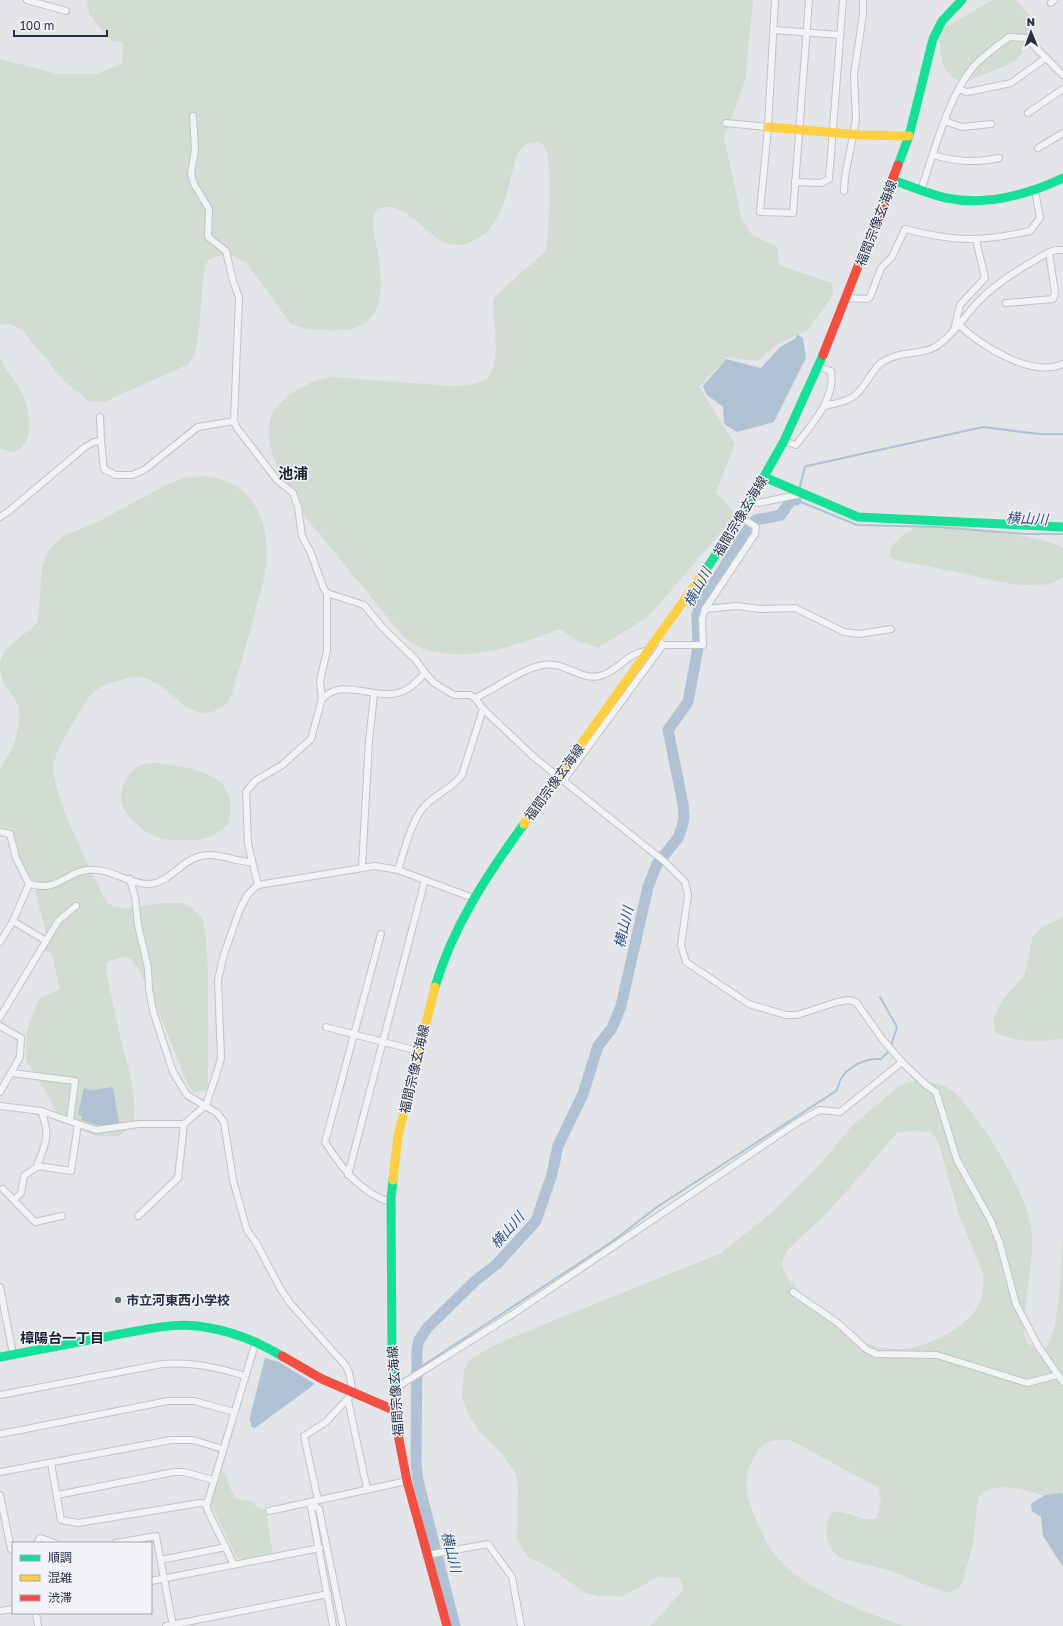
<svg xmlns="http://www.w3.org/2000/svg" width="1063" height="1626" font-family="'Golos Text','Noto Sans JP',sans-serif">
<rect width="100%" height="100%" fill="#e3e5e8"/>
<g fill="#d3dcd3" fill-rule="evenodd">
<path d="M87 0H753L745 81 724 137 742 220 752 235 777 246 779 265 832 283 833 295 808 330 779 343 757 361 727 357 699 387 735 444 716 492 732 510 734 517 649 616 598 648 578 641 560 629C519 645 460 666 417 646 412 644 407 639 402 635L307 519 290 494 273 457 269 440V425L273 411 287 396 312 382 326 378 333 377 452 386C462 386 476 385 485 379 503 368 493 321 493 302L495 296 546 251C548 234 554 158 544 146 543 145 541 144 539 143 527 141 523 145 517 155 511 174 508 197 499 214 494 224 487 233 477 239 433 266 416 194 377 209 368 222 377 245 379 260 384 292 382 328 342 330 325 331 307 330 291 324L246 263C237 256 214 250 206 264 205 266 205 270 204 273 200 295 202 349 189 364L104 402H90L64 381 22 330 11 324 0 325V59L58 74H97L122 63 123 43 111 41 89 14Z"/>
<polygon points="993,0 1016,0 1030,16 1028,40 1026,47 1018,58 1010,64 965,82 953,78 944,68 941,55 939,37 944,28"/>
<path d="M0 358C6 371 17 382 23 395 29 409 34 436 22 447 16 454 8 452 0 448Z"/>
<path d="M187 477C194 477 202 476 209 477 258 483 272 530 265 573 263 587 257 602 254 617 246 646 238 674 229 702 189 736 174 680 138 677 130 676 100 686 95 691 90 695 85 702 82 708 73 724 59 743 54 762 48 787 94 876 107 903L113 906 125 908 165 903H184L192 908 203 920 206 939 208 970V1088L204 1091 193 1092 187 1083C179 1064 143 967 130 959 122 955 115 959 107 963L106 971C111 994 116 1017 121 1040 128 1068 138 1097 133 1125L119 1136H97L68 1125 55 1109 38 1078 28 1064 26 1059 27 1030 36 1005 41 998 60 989 52 955 44 949 48 941 33 881 19 857 12 829 0 828C0 815 0 780 0 770 2 764 7 759 9 754 15 742 20 726 19 712 19 694 0 692 0 664 4 642 26 637 38 621L42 566 48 551 62 537 99 521 166 485Z"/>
<path d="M933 523C957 527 1048 536 1063 548V577C1041 596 982 577 956 572 935 568 915 564 895 560L889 556 890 548C902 535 914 524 933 523Z"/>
<path d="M158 763C194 768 243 774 228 824 215 837 203 841 184 840 174 840 164 840 154 836 143 831 126 817 122 804 118 789 128 769 143 764 148 763 154 763 158 763Z"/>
<path d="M1063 917V1039C1038 1041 1017 1044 995 1032L993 1020 1001 1002 1025 974 1033 936 1043 927Z"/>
<path d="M920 1080C930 1082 943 1084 951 1090 980 1113 1030 1198 1032 1234 1033 1256 1029 1279 1026 1301 1025 1313 1022 1325 1025 1337 1028 1346 1035 1349 1044 1349 1061 1334 1060 1265 1063 1240V1502C1043 1496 1008 1481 988 1490 984 1491 981 1495 978 1498L973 1543 962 1584C957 1590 952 1592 944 1592L891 1571 843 1559C825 1549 823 1532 830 1514 845 1506 861 1524 877 1518L881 1504 879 1488 792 1441C779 1438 765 1440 757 1452 738 1480 748 1504 762 1532 765 1539 768 1547 773 1553 801 1589 863 1612 905 1626H650L683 1591V1586L679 1578 658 1577 621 1597 598 1596 586 1593 547 1566 528 1557 521 1547 517 1536 518 1486 516 1474 501 1453 479 1431 467 1412 462 1396 464 1370 469 1360 499 1343 721 1253 770 1214 820 1164 852 1126 894 1090 905 1083ZM910 1131 931 1132 938 1141 958 1212 983 1273C984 1285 984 1297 977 1308 963 1330 924 1349 898 1349 886 1349 871 1346 859 1341 836 1332 809 1299 790 1281 786 1275 780 1267 783 1259 788 1245 812 1228 823 1217 847 1191 871 1164 893 1137L897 1133Z"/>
<polygon points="219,1470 224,1471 231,1490 237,1499 248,1500 266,1511 273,1554 243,1560 236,1556 210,1503"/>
</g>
<g fill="#b0c1d4">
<polygon points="797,334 803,338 806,358 774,422 737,432 724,424 723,407 706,394 703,386 726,359 761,368 780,347 796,338"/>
<polygon points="113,1087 119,1123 101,1126 81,1120 82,1117 78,1114 84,1088 92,1090"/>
<polygon points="265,1358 279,1362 315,1384 255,1428 251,1427 251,1422 249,1421"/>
<polygon points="1062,1493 1063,1495 1063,1567 1043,1536 1041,1517 1032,1511 1031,1504 1045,1495"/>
</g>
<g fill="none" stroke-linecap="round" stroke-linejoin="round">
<g stroke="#b0c1d4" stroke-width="2">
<polyline points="799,490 805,467 807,466 983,427 1039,434 1063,434"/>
<polyline points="797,496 796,500 857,525 938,527 1025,534 1063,534"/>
<polyline points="880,997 897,1027 891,1046"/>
<path d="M416 1370 613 1241 657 1207 836 1091C839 1087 839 1081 842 1077 851 1065 866 1058 881 1059L890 1050"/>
</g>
<polyline stroke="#b0c1d4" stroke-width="11" points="455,1626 418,1481 416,1462 417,1349 419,1340 428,1327 475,1281 497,1264 536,1221 552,1174 558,1146 583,1094 598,1046 612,1028 621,1006 648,887 657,864 678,838 682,827 684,817 683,804 668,730 688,702 698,648 697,615 700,605 750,526 756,520 781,515 791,500 796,500"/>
<defs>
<g id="street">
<polyline points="27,0 66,11"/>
<polyline points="775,0 768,127 760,212 793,213 809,0"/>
<polyline points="1051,3 1054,0"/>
<polyline points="774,30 840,35"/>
<polyline points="959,89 967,92 973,91 1011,83 1046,58"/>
<polyline points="1028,113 1063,89"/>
<polyline points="193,116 195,149 191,174 194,184 209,209 208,237 226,251 233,281 239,297 234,421 237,428 277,480 293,493 298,507 302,536 310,551 324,589 327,593 364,605 383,628 416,660 425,673 434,683 454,695 470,695 475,698 483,709 535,758 665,862 685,882 688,895 681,945 686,962 749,1004 786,1015 797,1015 837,1002 848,1000 856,1002 883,1040 902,1062 926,1085 936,1092 957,1160 991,1221 1000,1244 1016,1304 1038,1346 1063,1382"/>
<polyline points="945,121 962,127 991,124"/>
<polyline points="726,123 768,127"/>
<polyline points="1038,148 1063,133"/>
<path d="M933 155C958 162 974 163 999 158"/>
<polyline points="795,182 821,183 829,179 843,0"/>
<path d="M921 190C934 153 948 96 974 66 984 55 997 46 1009 37L1026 38 1063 75"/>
<polyline points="844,191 845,176 856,120 854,75 863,14 863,0"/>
<path d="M847 298 867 299 870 297 881 268 892 257 905 229C954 242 981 242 1030 231L1040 218 1035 190"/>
<polyline points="1006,303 1053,299 1055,293 1049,252"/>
<path d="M959 325C982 346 1031 378 1063 364"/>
<polyline points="954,330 960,305 985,278 976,240"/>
<path d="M825 406C835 403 847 402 854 396 865 388 870 372 881 363 898 350 924 356 938 345 954 334 964 317 977 303 998 281 1023 267 1049 252L1056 250H1063"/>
<polyline points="100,417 101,441"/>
<path d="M784 441 796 445C811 425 836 399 831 371L819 367"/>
<polyline points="750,501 759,503 801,494"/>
<polyline points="0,517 9,511 85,447 94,442 101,441 104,469 115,475 132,475 144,470 198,427 234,421"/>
<polyline points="705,609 737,606 760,609 795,608 844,632 859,634 891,629"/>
<polyline points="658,640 663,645 703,645 702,619 705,609 755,534 756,527 741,517"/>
<path d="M475 698C498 688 530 661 555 665 570 667 583 680 599 676 617 673 629 650 649 651"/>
<path d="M322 699C345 674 382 707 409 688 415 684 420 678 425 673"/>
<polyline points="563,781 663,645"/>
<polyline points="0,832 10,834 16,858 29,884 13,921 0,942"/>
<polyline points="362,867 369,741 374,694"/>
<path d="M398 870C404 852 411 821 424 807 435 794 452 789 462 775L483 709"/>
<polyline points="130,879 135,897 138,925 148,968 149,989 153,1011 173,1072 187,1095 217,1113 224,1122 233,1180 247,1230 257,1244 280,1288 290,1303 346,1366 349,1373 353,1393 326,1422 304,1436 318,1500"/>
<path d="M29 884C59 892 64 873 87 870 110 867 127 884 148 884 169 884 181 860 201 856 219 852 234 862 252 862"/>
<polyline points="258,885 248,844 246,792 255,781 282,765 311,739 322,699 320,681 327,650 327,593"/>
<path d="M381 934 325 1142C341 1167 361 1194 391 1202"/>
<polyline points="46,941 58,921 76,906"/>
<polyline points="0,1017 46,941 13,921"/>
<polyline points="0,1026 21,1038 20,1057 0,1092"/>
<polyline points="326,1027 418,1051"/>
<polyline points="12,1073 75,1081 70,1120"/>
<polyline points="0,1106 41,1111 96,1130 139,1124 184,1124"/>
<path d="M41 1111C50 1134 47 1141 38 1163V1166L71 1171 78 1124"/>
<polyline points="348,1175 425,880"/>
<polyline points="3,1189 35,1222 62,1216"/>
<polyline points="14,1200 21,1193 24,1176 38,1166"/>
<polyline points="138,1216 178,1178 184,1124 206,1105 218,1069 221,1058 218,980 224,954 240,909 248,894 258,885 375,866 398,870 473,898"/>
<polyline points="0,1287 13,1354"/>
<polyline points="793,1292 838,1323 866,1349 876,1354 937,1355 1027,1383 1058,1375"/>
<polyline points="394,1389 513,1314 798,1122 820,1110 840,1112 902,1062"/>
<path d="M0 1395 162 1364C192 1362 217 1367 245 1376"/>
<polyline points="348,1400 367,1489"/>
<polyline points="0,1434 168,1401 194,1401 234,1412"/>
<polyline points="51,1463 61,1520 78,1523 200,1503 207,1504"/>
<polyline points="0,1472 171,1440 193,1440 223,1449"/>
<polyline points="0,1495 11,1549 13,1550"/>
<polyline points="57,1495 174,1472 184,1472 213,1480"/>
<polyline points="310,1502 319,1509 343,1626"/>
<polyline points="310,1502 333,1626"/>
<polyline points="269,1511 407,1481"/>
<polyline points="37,1543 40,1538 55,1543"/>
<polyline points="116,1543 156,1536 173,1626"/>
<polyline points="427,1555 488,1544 512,1577 521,1626"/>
<polyline points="161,1560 226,1547"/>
<polyline points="234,1565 207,1509 207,1504 256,1341"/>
<polyline points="151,1581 320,1548"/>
<polyline points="0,1611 13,1609"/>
<polyline points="36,1613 38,1626"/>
<polyline points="166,1626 328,1594"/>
</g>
</defs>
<use href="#street" stroke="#c1c3c6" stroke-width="8"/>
<use href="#street" stroke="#f2f3f5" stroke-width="6"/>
<g stroke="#16e098" stroke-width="9">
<polyline points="898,165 909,136 933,39 942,21 962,0"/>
<path d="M893 180C910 186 928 194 946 198 986 206 1027 195 1063 178"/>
<polyline points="764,477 858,517 1063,527"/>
<polyline points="705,571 741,517 784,441 823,355"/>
<path d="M435 987C453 926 487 875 524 824"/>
<polyline points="393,1180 391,1198 392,1359 397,1429"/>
<path d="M0 1357C37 1350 74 1343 110 1336 138 1331 169 1323 197 1326 230 1330 254 1340 282 1356"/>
</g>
<g stroke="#ffcf43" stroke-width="9">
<polyline points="768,127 861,135 909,136"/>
<polyline points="524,824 705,571"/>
<polyline points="393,1180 398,1136 435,987"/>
</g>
<g stroke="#f24e42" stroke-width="9">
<polyline points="823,355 898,165"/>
<polyline points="282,1356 322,1379 396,1411"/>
<polyline points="397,1429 407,1481 447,1626"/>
</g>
</g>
<circle fill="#69707d" stroke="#f1f3f8" stroke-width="1.5" cx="118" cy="1300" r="4"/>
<g text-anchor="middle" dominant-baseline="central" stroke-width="3" stroke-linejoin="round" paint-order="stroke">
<g font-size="13" fill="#283143" stroke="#f1f3f8">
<text transform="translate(876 223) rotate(-69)">福間宗像玄海線</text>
<text transform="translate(740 516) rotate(-59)">福間宗像玄海線</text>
<text transform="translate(554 782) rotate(-54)">福間宗像玄海線</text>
<text transform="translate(414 1069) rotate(-77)">福間宗像玄海線</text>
<text transform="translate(395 1391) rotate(-94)">福間宗像玄海線</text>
</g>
<g font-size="13" font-weight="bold" fill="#283143" stroke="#f1f3f8" text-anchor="start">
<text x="126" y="1300">市立河東西小学校</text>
</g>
<g font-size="14" font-style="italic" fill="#304f7a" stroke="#f1f3f8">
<text transform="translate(1027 518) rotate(3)">横山川</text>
<text transform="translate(697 587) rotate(-62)">横山川</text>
<text transform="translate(623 927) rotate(-77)">横山川</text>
<text transform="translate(507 1230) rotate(-49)">横山川</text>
<text transform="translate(452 1552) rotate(76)">横山川</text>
</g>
<g font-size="14" font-weight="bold" fill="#1a2234" stroke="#f1f3f8">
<text x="62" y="1337">樟陽台一丁目</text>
</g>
<g font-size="15" font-weight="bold" fill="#1a2234" stroke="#f1f3f8">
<text x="293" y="473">池浦</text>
</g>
</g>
<rect x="12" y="1542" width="140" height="72" fill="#f1f3f8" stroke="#a1a5b0"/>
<rect x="20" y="1555" width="20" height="6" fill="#16e098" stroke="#a1a5b0"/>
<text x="48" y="1562" font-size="12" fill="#283143">順調</text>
<rect x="20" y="1575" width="20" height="6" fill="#ffcf43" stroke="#a1a5b0"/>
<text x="48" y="1582" font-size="12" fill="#283143">混雑</text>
<rect x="20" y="1595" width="20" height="6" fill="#f24e42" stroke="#a1a5b0"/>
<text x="48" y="1602" font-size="12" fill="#283143">渋滞</text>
<g transform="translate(1031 32) rotate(359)" stroke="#f1f3f8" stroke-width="3" paint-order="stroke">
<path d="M0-3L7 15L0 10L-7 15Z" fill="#283143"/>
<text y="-6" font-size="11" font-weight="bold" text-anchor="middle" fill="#283143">N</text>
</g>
<path d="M14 30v6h93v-6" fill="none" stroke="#283143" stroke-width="2"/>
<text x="20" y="30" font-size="12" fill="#283143" stroke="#f1f3f8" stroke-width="3" paint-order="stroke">100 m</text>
</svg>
